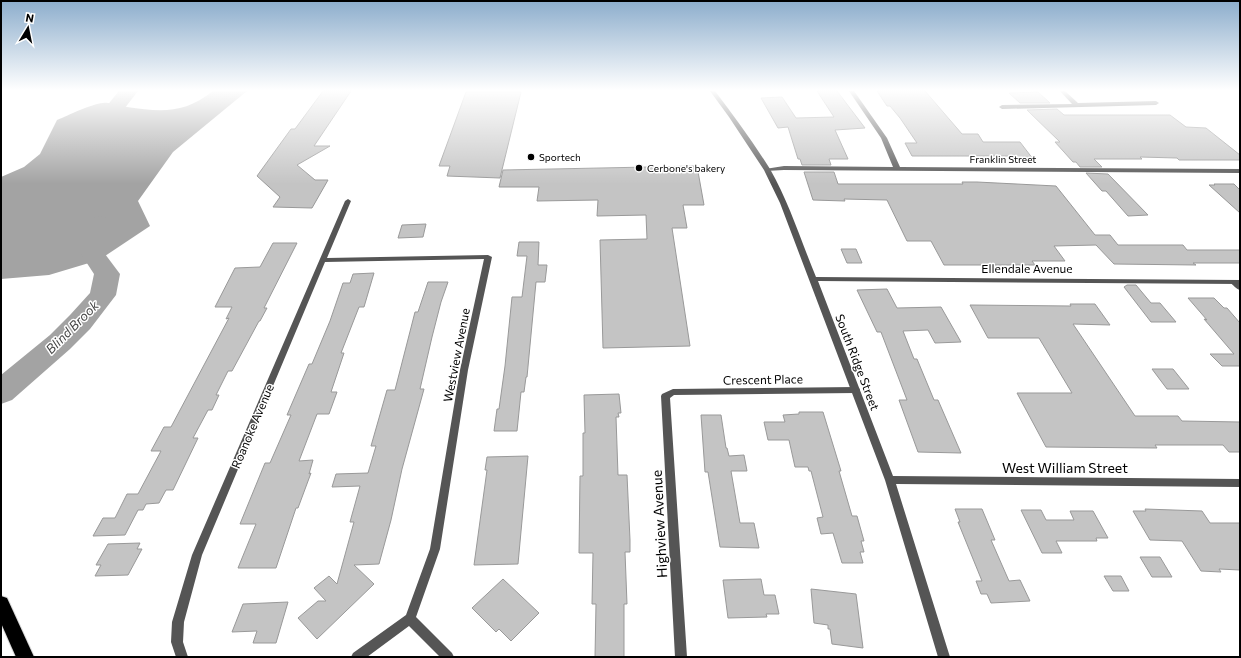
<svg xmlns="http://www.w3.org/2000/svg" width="1241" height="658" font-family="Commissioner,sans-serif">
<rect width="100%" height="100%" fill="#fff"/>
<path fill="#a3a3a3" d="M213 91H247L173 152 138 201 150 226 99 260 49 275 1 279V177L24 167 40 154 57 120C69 115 91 104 103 103 110 102 119 105 127 107 161 112 184 114 213 91Z"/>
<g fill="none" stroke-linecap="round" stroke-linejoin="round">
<g fill="#a3a3a3" fill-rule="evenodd">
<path d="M119 91H138L121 113 107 143 100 145 93 143 90 139C96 121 106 106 119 91Z"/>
<polygon points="100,216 108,218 112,223 105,254 120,274 116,295 90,329 70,349 12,400 1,404 1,375 50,335 70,315 90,293 94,274 81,254 88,223 92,218"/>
</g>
</g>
<g fill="#c4c4c4" stroke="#999">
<polygon points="323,91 351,91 314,146 330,146 297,165 315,180 328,180 312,208 273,207 280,197 257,176 291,129 295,129"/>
<polygon points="817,91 837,91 865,128 835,130 848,159 829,159 831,165 802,165 800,159 798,159 788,127 778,128 761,98 782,97 796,118 834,117"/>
<polygon points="877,91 925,91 962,134 978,134 983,142 1020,142 1033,159 1017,158 1016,156 912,156 905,143 917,143 900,118 890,106 887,106"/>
<polygon points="466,92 521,92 500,178 447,176 450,166 439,166"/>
<polygon points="1038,92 1050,103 1020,103 1009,93"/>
<polygon points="1057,109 1064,115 1170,115 1186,127 1206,128 1240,155 1240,160 1179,160 1177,158 1140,157 1142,159 1094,159 1102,167 1080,167 1076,162 1073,162 1055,142 1060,142 1027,110"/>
<polygon points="697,166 704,205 683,205 687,228 672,228 690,346 603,348 600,240 647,239 646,215 597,216 598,200 537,201 539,187 499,187 503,170"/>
<polygon points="804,172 834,172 838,184 963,184 962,182 977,182 1056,186 1095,235 1110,235 1118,245 1183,245 1187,250 1240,250 1240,263 1193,263 1196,265 1114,264 1096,245 1054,246 1065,261 1032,261 1035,265 944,265 931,241 907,241 887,200 844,199 845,201 813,200"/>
<polygon points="1086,173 1108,174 1148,215 1128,216 1106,191 1102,191"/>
<polygon points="1214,184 1234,184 1240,190 1240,213 1209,185 1215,185"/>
<polygon points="426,224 423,237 398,238 402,225"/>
<polygon points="519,242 539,242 538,265 547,265 545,282 536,282 527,377 526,377 524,392 521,392 517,431 494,431 497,409 499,409 505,366 512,297 522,297 527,256 517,256"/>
<polygon points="273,243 297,243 264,308 267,308 260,321 259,321 232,371 228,371 216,395 219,395 212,410 208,410 193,438 198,438 173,490 166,490 159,503 146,504 143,510 138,510 125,535 93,536 103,518 115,518 127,494 138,494 161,451 151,451 164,427 171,427 229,318 226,319 232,307 215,307 235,268 260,267"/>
<polygon points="841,249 856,249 862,263 847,263"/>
<polygon points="374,273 364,307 359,307 341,353 344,353 331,392 337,392 329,414 317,414 299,461 313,460 309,474 311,473 298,508 296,508 276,568 238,568 256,524 240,524 265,463 270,463 291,415 287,415 309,364 312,364 330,321 343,283 350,283 353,274"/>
<polygon points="428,282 448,282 441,302 432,337 420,389 424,389 402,469 391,520 379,564 354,565 374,584 317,639 298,618 318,601 326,601 314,588 329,576 337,584 354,522 350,522 360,486 332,487 336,474 368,473 376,446 371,446 387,390 395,390 415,312 418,312"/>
<polygon points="1127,285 1136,285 1151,303 1160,303 1176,322 1151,322 1124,287"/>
<polygon points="887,289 897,308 941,307 961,342 935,343 928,330 903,331 914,359 917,359 934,400 938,400 961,453 918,452 899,400 907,400 881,332 877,332 857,290"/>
<polygon points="1188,298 1214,298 1224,308 1227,308 1240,323 1240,366 1222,366 1210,354 1234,354 1204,319 1207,320"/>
<polygon points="1070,304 1095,304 1110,325 1073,324 1135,416 1178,416 1182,421 1240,422 1240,452 1229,452 1223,445 1155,445 1157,448 1046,447 1017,393 1072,393 1039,338 988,338 970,305 1071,306"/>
<polygon points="1152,369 1173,369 1189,389 1167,389"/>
<polygon points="619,394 621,413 618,413 619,417 616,417 618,475 627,475 630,540 630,552 625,552 627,604 624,604 624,657 595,657 596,604 592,604 593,553 579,553 580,476 583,476 583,433 585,433 584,395"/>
<polygon points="799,412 823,412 841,471 839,471 852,516 857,516 864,541 861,541 864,552 860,552 863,563 842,563 833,533 821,534 817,518 823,517 811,471 809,471 808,467 795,467 789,440 768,440 764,422 785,422 783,415 799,414"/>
<polygon points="701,415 721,415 726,448 727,448 729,456 744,455 747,471 731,471 740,523 754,523 759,548 720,547 708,472 705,472"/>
<polygon points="528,456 518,564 474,565 487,470 485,470 487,457"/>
<polygon points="955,509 982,509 995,540 991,540 1009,581 1020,580 1030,601 991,603 987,594 981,594 976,581 982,581 958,522 960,522"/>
<polygon points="1145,509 1202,511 1210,523 1240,523 1240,570 1219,569 1221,572 1201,571 1182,541 1150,540 1133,511 1146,511"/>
<polygon points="1021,510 1041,510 1046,520 1074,520 1070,511 1093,511 1108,538 1096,538 1097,541 1056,541 1062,553 1042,553"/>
<polygon points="140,543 137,549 142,549 128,575 95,576 101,565 96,565 108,544"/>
<polygon points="1140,557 1160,557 1172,577 1152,577"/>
<polygon points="1104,576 1121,576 1129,591 1113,591"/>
<polygon points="503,579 539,613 511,641 499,629 496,632 472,608"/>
<polygon points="761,579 764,595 775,595 779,614 766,614 767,617 728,618 723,580"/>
<polygon points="811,589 856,594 863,648 832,644 830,629 828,629 828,625 814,623"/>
<polygon points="288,602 276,643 253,643 257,631 232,632 243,604"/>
</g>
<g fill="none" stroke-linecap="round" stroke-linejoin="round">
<defs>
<polygon id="motorway" points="1,596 7,598 34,657 16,657 1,623"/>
</defs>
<use href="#motorway" stroke="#dbdbdb" stroke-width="2"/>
<g fill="#555" fill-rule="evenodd">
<polygon points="849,91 854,91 887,138 900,167 1240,169 1240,173 784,170 765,171 765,169 784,166 893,167 881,138"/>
<polygon points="1060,91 1065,91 1078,103 1156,101 1159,103 1156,105 1002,109 999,107 1002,105 1072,104"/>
<polygon points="348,199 351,201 327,258 488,255 492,257 468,370 440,549 416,617 452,653 454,657 440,657 409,626 367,657 351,657 353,653 406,615 430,549 460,370 484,259 325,262 202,555 184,622 183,642 188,657 176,657 171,642 172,622 192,555 345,201"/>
<path d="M1231 280H1237L1240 284V290C1236 289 1233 285 1230 282Z"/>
<polygon points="856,387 859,388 860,390 859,392 856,393 674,395 670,398 687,657 675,657 661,396 662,394 673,389"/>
</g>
<path fill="#555" fill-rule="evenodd" d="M710 91H715C734 116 753 142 770 169 789 202 801 241 816 277L1240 280V284L818 281 893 476 1240 479V487L896 484 950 657H938L885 480 780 203 764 170 729 117Z"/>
<use href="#motorway" fill="#000" fill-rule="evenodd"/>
</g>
<linearGradient id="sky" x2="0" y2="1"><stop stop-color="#8cadcc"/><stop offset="0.49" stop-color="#fff"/><stop offset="1" stop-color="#fff" stop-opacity="0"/></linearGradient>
<rect width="1241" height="184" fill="url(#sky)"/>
<g fill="#000" stroke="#fff" stroke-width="1.5">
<circle cx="531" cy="157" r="4"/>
<circle cx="639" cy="168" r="4"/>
</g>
<g text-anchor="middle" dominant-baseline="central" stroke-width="3" stroke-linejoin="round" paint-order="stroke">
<g font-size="10" fill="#000" stroke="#fff" text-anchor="start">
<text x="539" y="157">Sportech</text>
<text x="647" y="168">Cerbone's bakery</text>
</g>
<g font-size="10" fill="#000" stroke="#fff">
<text x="1003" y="159">Franklin Street</text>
</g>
<g font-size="12" fill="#000" stroke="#fff">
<text x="1027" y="268">Ellendale Avenue</text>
<text transform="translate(456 355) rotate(-79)">Westview Avenue</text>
<text transform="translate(858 362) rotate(69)">South Ridge Street</text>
<text transform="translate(763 379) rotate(-1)">Crescent Place</text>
<text transform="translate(252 426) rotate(-67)">Roanoke Avenue</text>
</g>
<g font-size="13" font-style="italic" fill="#444" stroke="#fff">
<text transform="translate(72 327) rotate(-45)">Blind Brook</text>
</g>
<g font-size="14" fill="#000" stroke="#fff">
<text x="1065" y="467">West William Street</text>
<text transform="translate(659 524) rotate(-93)">Highview Avenue</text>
</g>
</g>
<rect width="1241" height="658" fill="none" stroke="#000000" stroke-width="4"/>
<g transform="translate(28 28) rotate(10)" stroke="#ffffff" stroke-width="3" paint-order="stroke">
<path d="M0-3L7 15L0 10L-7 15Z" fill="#000000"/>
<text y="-6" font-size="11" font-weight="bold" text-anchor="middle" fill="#000000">N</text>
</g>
</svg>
